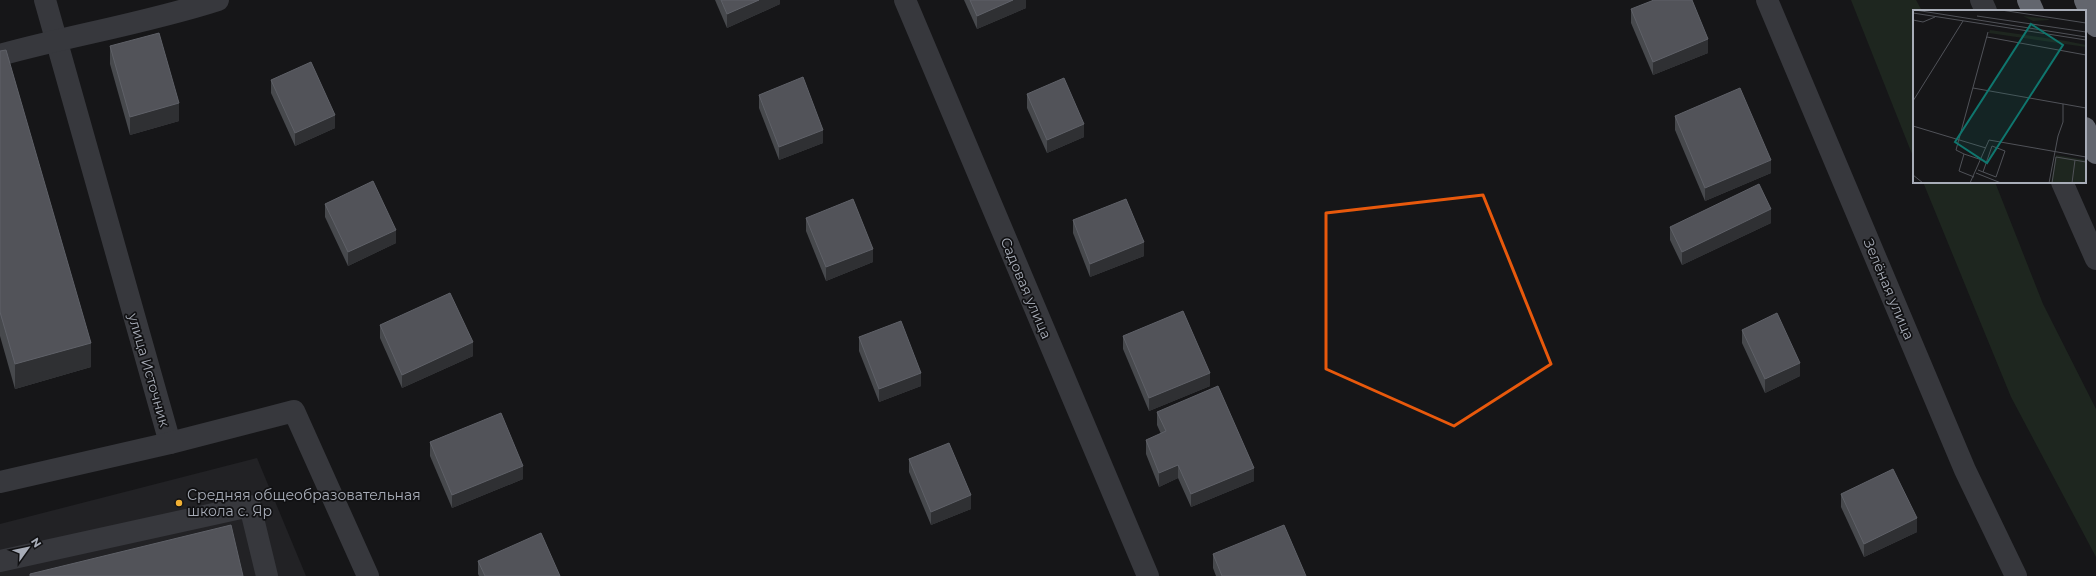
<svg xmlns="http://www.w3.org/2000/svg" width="2096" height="576" font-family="Montserrat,sans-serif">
<rect width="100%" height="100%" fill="#161618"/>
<polygon fill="#222225" points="257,458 306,576 0,576 0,524"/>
<g fill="#1e261f">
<polygon points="1851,0 1916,0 1922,11 1914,11 1914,159"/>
<polygon points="1923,182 1995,182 2043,304 2096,409 2096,557 2011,397"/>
</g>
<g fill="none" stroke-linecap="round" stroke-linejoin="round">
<g stroke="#37383d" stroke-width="22">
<polyline points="45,0 170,443"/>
<polyline points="905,0 1148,576"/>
<polyline points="1767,0 1965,470 2016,576"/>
<polyline points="1981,0 1986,11"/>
<path d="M0 55C72 35 147 23 218 0"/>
<polyline points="2062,182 2096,259"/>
<polyline points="0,482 170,443 294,411 368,576"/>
<polyline points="0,561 250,506 267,576"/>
</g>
<g stroke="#63666e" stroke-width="22">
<polyline points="2028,0 2033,11"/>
<polyline points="2085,0 2096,26"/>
<polyline points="2085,128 2096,153"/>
</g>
</g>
<g fill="#47494d">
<polygon points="715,0 780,0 780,4 727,28"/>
<polygon points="964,0 1026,0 1026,8 977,29"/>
<polygon points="1631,9 1708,53 1653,75 1631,23"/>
<polygon points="110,46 179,121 130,135 110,64"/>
<polygon points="0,51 91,367 15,389 0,336"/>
<polygon points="271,80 335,128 295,146 271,93"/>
<polygon points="1027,94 1084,137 1047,153 1027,108"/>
<polygon points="759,95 823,143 779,160 759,108"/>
<polygon points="1675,116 1771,173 1705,201 1675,130"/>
<polygon points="325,204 396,243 348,266 325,217"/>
<polygon points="806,218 873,262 826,281 806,231"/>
<polygon points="1073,220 1144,256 1090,277 1073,233"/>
<polygon points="1771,223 1682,265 1670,240 1670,227"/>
<polygon points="380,325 473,356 402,388 380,338"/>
<polygon points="1742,330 1800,376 1765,393 1742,343"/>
<polygon points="1123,336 1210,386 1149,411 1123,349"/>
<polygon points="859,337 921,386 879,402 859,351"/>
<polygon points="1157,412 1254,481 1191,507 1178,478 1159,487 1146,454 1146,440 1161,434 1157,425"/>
<polygon points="430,442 523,479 452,508 430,456"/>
<polygon points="909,459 971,509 931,525 909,472"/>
<polygon points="1841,494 1917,532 1864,557 1841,507"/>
<polygon points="1213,554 1306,576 1216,576 1213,568"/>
<polygon points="478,561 560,576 479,576 478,574"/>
</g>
<g fill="#2f3033">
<polygon points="759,0 780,0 780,4 727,28 727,14"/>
<polygon points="1013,0 1026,0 1026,8 977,29 977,16"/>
<polygon points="1708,39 1708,53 1653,75 1653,62"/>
<polygon points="179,103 179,121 130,135 130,117"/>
<polygon points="335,115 335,128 295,146 295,133"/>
<polygon points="1084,124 1084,137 1047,153 1047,140"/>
<polygon points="823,130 823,143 779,160 779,147"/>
<polygon points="1771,160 1771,173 1705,201 1705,188"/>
<polygon points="1771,209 1771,223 1682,265 1682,252"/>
<polygon points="396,230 396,243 348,266 348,252"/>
<polygon points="1144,242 1144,256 1090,277 1090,264"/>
<polygon points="873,249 873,262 826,281 826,267"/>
<polygon points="473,342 473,356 402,388 402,375"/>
<polygon points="91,343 91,367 15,389 15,364"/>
<polygon points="1800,363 1800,376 1765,393 1765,379"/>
<polygon points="921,373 921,386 879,402 879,389"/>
<polygon points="1210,373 1210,386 1149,411 1149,398"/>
<polygon points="1178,465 1178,478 1159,487 1159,473"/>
<polygon points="523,466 523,479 452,508 452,495"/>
<polygon points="1254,468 1254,481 1191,507 1191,494"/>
<polygon points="971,495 971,509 931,525 931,512"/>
<polygon points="1917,518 1917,532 1864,557 1864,544"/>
</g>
<g fill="#525359" stroke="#5f6168">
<polygon points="721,0 759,0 727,14"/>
<polygon points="970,0 1013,0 977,16"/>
<polygon points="1654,0 1692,0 1708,39 1653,62 1631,9"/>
<polygon points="159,33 179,103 130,117 110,46"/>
<polygon points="6,50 91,343 15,364 0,312 0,51"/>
<polygon points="311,62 335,115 295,133 271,80"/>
<polygon points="803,77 823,130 779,147 759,95"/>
<polygon points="1064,78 1084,124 1047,140 1027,94"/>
<polygon points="1740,88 1771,160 1705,188 1675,116"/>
<polygon points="373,181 396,230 348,252 325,204"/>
<polygon points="1759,184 1771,209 1682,252 1670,227"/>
<polygon points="853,199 873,249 826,267 806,218"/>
<polygon points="1126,199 1144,242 1090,264 1073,220"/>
<polygon points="450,293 473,342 402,375 380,325"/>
<polygon points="1183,311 1210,373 1149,398 1123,336"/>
<polygon points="1777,313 1800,363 1765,379 1742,330"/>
<polygon points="901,321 921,373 879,389 859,337"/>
<polygon points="1218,386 1254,468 1191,494 1178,465 1159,473 1146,440 1166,431 1157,412"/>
<polygon points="501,413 523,466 452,495 430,442"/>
<polygon points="949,443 971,495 931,512 909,459"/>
<polygon points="1893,469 1917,518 1864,544 1841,494"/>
<polygon points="231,525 243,576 30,576 30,574"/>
<polygon points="1284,525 1306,576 1222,576 1213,554"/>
<polygon points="541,533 560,576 485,576 478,561"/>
</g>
<path fill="none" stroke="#e8590c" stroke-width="3" stroke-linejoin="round" d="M1483 195 1551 364 1454 426 1326 369V213Z"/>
<circle fill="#f2b134" stroke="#111113" stroke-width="1.5" cx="179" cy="503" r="4"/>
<g text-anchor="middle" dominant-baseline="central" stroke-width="3.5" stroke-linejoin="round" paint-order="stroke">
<g font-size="14" fill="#a8adb8" stroke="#111113">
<text transform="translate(1026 288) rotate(67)">Садовая улица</text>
<text transform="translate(1889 289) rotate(67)">Зелёная улица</text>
<text transform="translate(149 370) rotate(74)">улица Источник</text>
</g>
<g font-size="14" fill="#a8adb8" stroke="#111113" text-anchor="start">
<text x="187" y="495">Средняя общеобразовательная<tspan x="187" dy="16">школа с. Яр</tspan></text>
</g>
</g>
<g transform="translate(1913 10)">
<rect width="173" height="173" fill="#161618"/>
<path d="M110 6 135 9 136 10 120 11ZM77 20 153 31 173 35V37L76 23ZM143 145 173 150V173H138Z" fill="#1e261f"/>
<path fill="none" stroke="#505258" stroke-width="1" d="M2 0 173 27M88 0 173 13M0 3 173 30M64 6 173 22M0 10 10 12 22 7M74 27 173 45M60 78 173 98M0 91 50 11M0 116 73 138M51 144 43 140 75 22M65 160 83 167 92 141 79 136 70 162M63 163 88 173M0 165 10 173M61 167 46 161 51 144 69 150M57 173 76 130 173 147M136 173 145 126 150 112V94M139 173 143 147 173 152M159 173 162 150"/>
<path fill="#0f766e" fill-opacity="0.15" stroke="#0f766e" stroke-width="2" d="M118 14 150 35 74 153 42 132Z"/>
<rect width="173" height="173" fill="none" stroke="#a8adb8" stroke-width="2"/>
</g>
<g transform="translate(28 548) rotate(57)" stroke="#111113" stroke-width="3" paint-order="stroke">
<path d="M0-3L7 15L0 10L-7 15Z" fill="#a8adb8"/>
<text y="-6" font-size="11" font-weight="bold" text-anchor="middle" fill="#a8adb8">N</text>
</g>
</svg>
